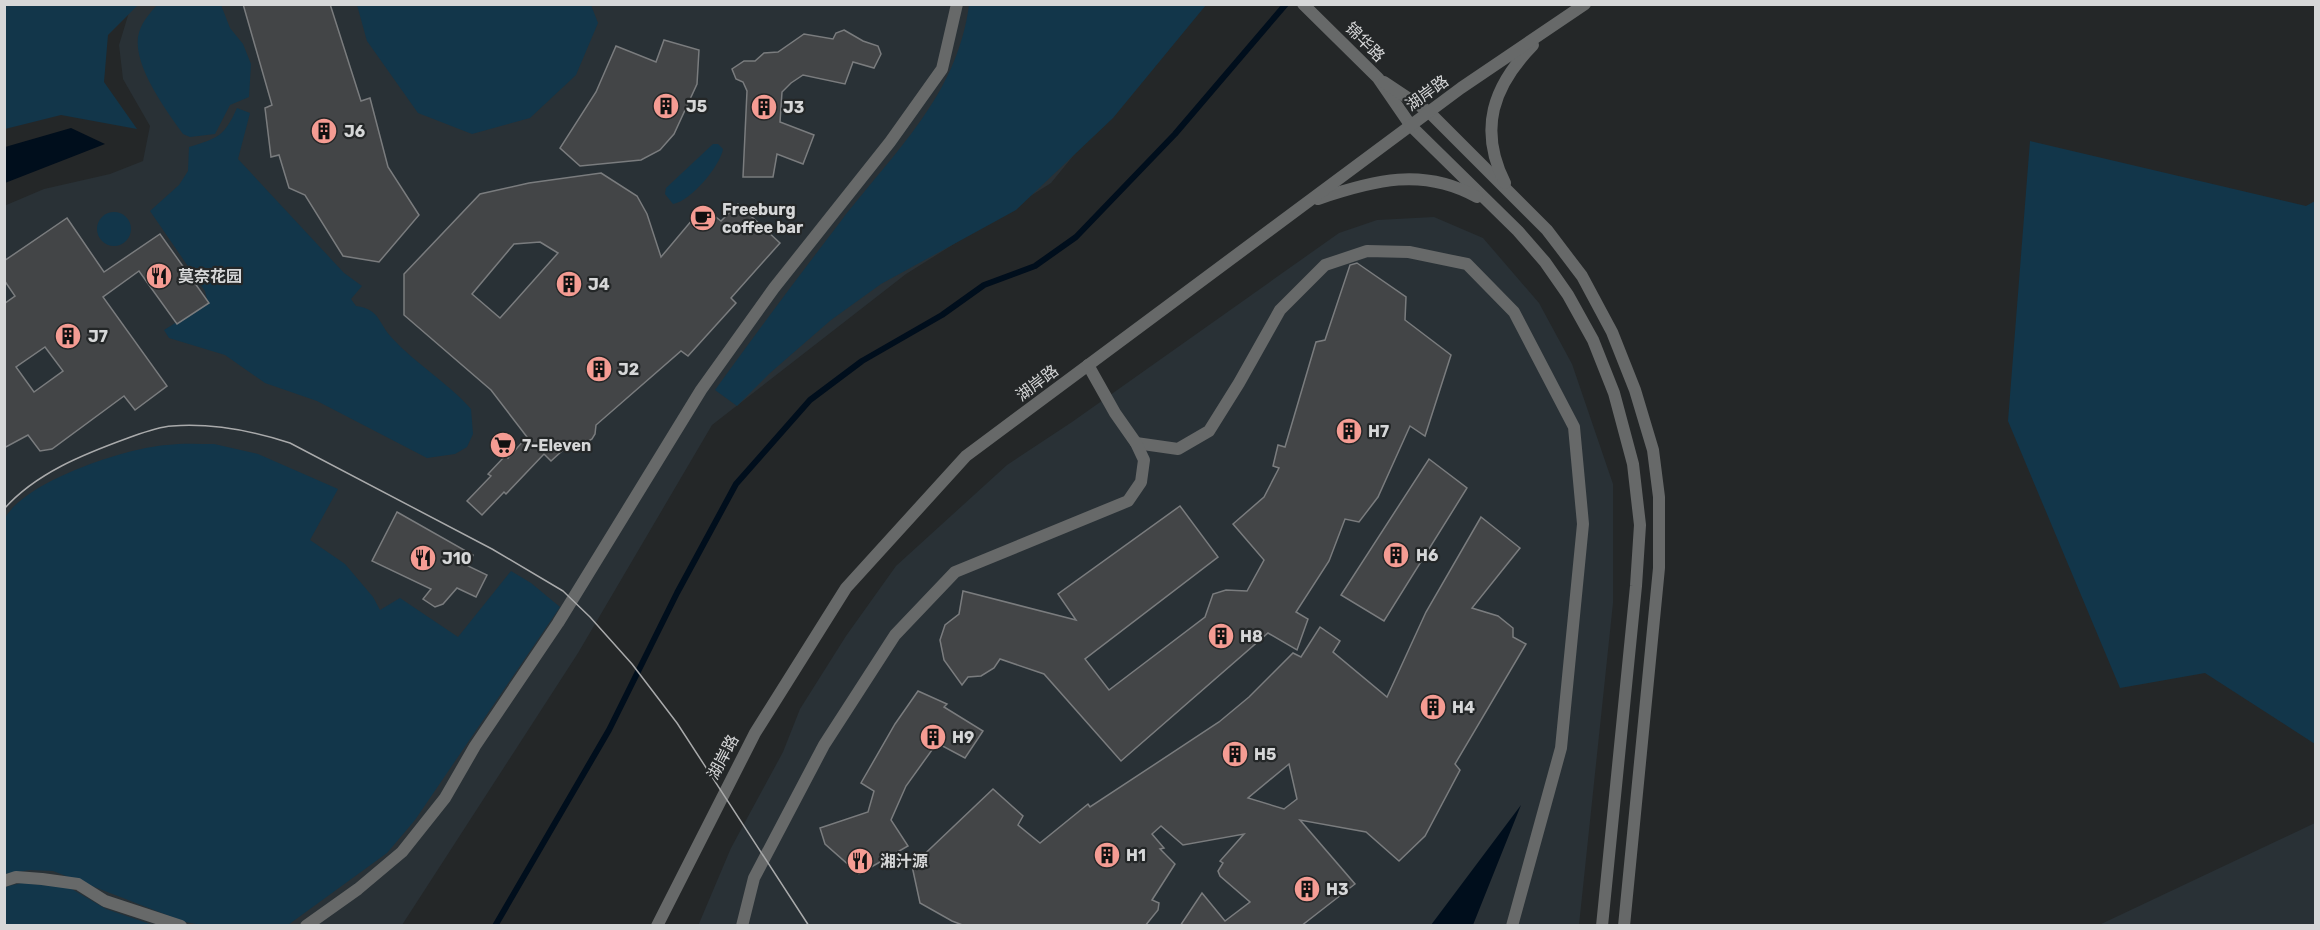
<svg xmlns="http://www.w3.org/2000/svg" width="2320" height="930" font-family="Rubik,'Noto Sans SC',sans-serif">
<rect width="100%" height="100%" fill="#242728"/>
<g fill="#293136">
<polygon points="134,5 1196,5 1051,183 906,274 712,425 578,653 402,925 5,925 4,206 44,189 110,174 143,161 150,126 123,79 119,45 130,9"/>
<polygon points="1434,217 1483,238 1539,303 1572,364 1613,484 1613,603 1579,925 698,926 731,848 783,752 800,709 846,636 896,566 1007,465 1072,422 1339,233 1377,220"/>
<polygon points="2315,823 2315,925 2099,925"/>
</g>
<g fill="#12364a">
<polygon points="4,5 138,5 108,35 104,82 137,129 61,115 5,129"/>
<path d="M157 5H221L230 28 243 44 251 64 249 97 230 105 215 134 190 137 183 134C166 110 134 67 138 37 140 24 149 14 157 5Z"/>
<polygon points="357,5 591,5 598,23 576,75 530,118 472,134 418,113 367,41"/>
<path d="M969 5H1206L1113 118 1016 210 881 284 831 320 770 373 737 406 715 390C756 333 798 277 841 221 894 152 957 96 969 5Z"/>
<path d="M237 108 250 113 238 159 344 273 362 286 351 299 356 306C381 310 377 322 392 338 416 364 448 383 471 409L473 434 467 447 455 454 427 458 317 401 265 383 225 355 169 338 164 330 208 303 205 291 150 211 179 185 188 171 189 147C218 138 224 137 237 108Z"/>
<polygon points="2030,141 2306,206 2315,201 2315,744 2205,673 2120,688 2008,421"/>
<path d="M713 144H718L723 149C720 166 691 201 673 204L665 194 666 188Z"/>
<circle cx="114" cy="229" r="17"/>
<path d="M214 444 258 454 338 489 310 540 345 564 373 597 380 610 400 598 458 637 511 571 531 583 560 607 415 820 387 853 288 925H202L185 922 53 871 30 870 5 874V518C26 481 125 448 167 445 182 443 198 444 214 444Z"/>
<polygon points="22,883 70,888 106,909 153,925 5,925 4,887"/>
</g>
<g fill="#000e1c">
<polygon points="71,128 105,144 5,183 5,147"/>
<polygon points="1521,805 1473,925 1431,925"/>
</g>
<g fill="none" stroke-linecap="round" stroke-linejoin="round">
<polyline stroke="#000e1c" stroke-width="6" points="495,926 609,730 677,593 736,484 810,400 862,361 942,315 984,285 1035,266 1076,237 1175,134 1286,4"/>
</g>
<g fill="#434547" stroke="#7a7c7e" stroke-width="1.5" fill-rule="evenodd">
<polygon points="243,4 330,4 361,101 370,98 388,167 419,215 379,262 343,256 305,195 289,188 279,155 271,157 265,108 272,105"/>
<polygon points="844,30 863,41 878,46 881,54 874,68 853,62 845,84 803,75 791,83 782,92 780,122 814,135 803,164 777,154 773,177 743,177 747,91 743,82 736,79 732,69 744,61 755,61 764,53 778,52 804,34 833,39 836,33"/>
<polygon points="664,40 699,50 697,84 674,134 660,150 641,160 580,166 560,148 596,92 616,46 656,62"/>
<path d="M601 173 637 196 647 214 661 257 703 207 721 221 738 204 780 243 731 298 736 303 688 356 681 351 596 425 595 434 592 439 587 442 573 441 551 461 544 454 506 494 504 492 482 515 467 501 491 476 488 474 506 455 508 458 527 437 491 390 404 315V274L480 194 529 183ZM540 242 558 253 500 318 472 294 514 244Z"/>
<path d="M67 218 104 272 160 234 209 303 177 324 139 271 103 297 167 386 135 410 124 396 52 449 40 451 28 435 4 448V304L15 296 4 280V261ZM45 347 63 371 34 392 16 367Z"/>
<polygon points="1357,263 1406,297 1405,320 1451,355 1425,436 1410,426 1378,497 1359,522 1345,519 1329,561 1296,612 1308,619 1297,650 1268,633 1121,761 1044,674 1000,659 994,668 981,676 968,677 962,685 944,660 940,640 945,625 959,614 963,591 1076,620 1058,594 1180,506 1218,557 1085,659 1109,690 1205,617 1213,594 1226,590 1247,591 1264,560 1233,524 1264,497 1279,468 1273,466 1278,445 1285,447 1316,342 1325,340 1350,265"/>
<polygon points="1429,459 1467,488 1384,621 1341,595"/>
<polygon points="397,512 473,555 468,566 487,575 476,597 457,588 443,604 435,607 423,599 431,589 372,561"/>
<path d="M1481 517 1520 548 1472 608 1498 616 1513 628V637L1526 644 1455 764 1460 770 1425 836 1399 861 1366 832 1300 820 1355 884 1301 926H1180L1202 893 1225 921 1250 902 1220 876 1218 871 1223 863 1220 861 1244 834 1183 845 1161 826 1152 834 1164 848 1160 849 1175 864 1152 900 1159 903 1158 910 1145 926H965L952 921 920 903 912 866 993 789 1023 816 1018 825 1040 843 1088 804 1090 807 1219 722 1249 697 1293 653 1301 657 1320 627 1340 641 1333 652 1387 697 1426 612ZM1289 764 1297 799 1284 809 1248 798Z"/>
<polygon points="918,691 947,704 944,707 983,731 965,758 937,743 906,786 891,820 908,846 859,874 825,844 820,828 868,812 874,791 861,783 895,724"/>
</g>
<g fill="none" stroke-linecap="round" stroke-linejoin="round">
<g stroke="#676969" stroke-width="12">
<polyline points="1303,4 1378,78 1411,126"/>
<polyline points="1384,82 1429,112"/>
<polyline points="1136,443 1178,449 1209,431 1239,383 1280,310 1325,265 1367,251 1409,252 1467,264 1514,312 1574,427 1583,524 1561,748 1512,926"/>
<polyline points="4,881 16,877 42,879 78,884 105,901 181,926"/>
<polyline points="306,926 358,889 402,852 445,798 475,746 558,623 701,390 774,288 890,142 942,69 957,4"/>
<polyline points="742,926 754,878 824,745 895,635 955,572 1128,501 1141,482 1144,460 1136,443 1115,413 1088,365"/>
</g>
<g stroke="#676969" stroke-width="12">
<polyline points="1429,112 1547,230 1582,276 1612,332 1635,390 1653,450 1659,497 1659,568 1624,926"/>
<polyline points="1411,126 1518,231 1545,262 1568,295 1593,340 1614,393 1633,464 1640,525 1636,586 1602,926"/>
<path d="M1505 183C1478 129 1493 86 1533 45"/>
<path d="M1318 199C1374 180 1423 167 1477 197"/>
<polyline points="657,926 755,733 846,588 966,456 1461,88 1585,4"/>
</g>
<path stroke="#a9aaab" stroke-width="1.5" d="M4 509C36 473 84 454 128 438 142 433 157 427 172 426 212 423 253 431 290 443L492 549 563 591 590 617 632 664 677 723 809 926"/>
</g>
<defs>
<symbol id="building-disc" viewBox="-11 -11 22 22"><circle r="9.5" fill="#f59c93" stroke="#242728"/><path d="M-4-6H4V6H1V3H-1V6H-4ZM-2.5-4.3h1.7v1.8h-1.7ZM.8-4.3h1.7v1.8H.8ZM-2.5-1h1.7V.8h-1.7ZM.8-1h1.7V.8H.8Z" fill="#111"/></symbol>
<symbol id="cafe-disc" viewBox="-11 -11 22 22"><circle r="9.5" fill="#f59c93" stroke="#242728"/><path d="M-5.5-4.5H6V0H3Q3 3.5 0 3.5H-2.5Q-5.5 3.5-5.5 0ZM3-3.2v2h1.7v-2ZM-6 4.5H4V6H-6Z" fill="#111"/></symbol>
<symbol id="restaurant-disc" viewBox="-11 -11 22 22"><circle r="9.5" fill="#f59c93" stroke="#242728"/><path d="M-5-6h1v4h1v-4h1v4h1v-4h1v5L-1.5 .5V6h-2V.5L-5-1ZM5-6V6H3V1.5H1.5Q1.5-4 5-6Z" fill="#111"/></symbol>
<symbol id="supermarket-disc" viewBox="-11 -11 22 22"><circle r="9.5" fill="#f59c93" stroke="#242728"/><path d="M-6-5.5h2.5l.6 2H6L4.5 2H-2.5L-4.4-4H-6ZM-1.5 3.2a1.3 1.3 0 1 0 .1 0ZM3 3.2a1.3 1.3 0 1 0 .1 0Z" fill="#111"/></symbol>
</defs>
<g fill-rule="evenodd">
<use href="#building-disc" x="651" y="91" width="30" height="30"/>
<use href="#building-disc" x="749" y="92" width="30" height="30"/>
<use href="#building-disc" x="309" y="116" width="30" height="30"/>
<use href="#cafe-disc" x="688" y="203" width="30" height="30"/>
<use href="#restaurant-disc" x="144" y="261" width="30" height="30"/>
<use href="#building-disc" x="554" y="269" width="30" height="30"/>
<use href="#building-disc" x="53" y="321" width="30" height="30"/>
<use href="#building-disc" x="584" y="354" width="30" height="30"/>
<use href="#building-disc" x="1334" y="416" width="30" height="30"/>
<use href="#supermarket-disc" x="488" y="430" width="30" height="30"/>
<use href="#building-disc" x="1381" y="540" width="30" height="30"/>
<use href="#restaurant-disc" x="408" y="543" width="30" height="30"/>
<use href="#building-disc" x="1206" y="621" width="30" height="30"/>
<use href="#building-disc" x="1418" y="692" width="30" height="30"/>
<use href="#building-disc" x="918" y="722" width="30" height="30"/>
<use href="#building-disc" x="1220" y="739" width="30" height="30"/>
<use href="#building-disc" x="1092" y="840" width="30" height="30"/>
<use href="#restaurant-disc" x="845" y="846" width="30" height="30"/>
<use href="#building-disc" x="1292" y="874" width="30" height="30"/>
</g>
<g text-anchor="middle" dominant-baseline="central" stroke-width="4.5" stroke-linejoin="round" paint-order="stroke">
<g font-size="16" fill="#d6d7d8" stroke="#242728">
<text transform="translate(1365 42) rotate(45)">锦华路</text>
<text transform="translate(1427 93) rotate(-36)">湖岸路</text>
<text transform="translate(1037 383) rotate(-37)">湖岸路</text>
<text transform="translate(723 757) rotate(-62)">湖岸路</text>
</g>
<g font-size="16" font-weight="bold" fill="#d6d7d8" stroke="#242728" text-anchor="start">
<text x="686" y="106">J5</text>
<text x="783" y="107">J3</text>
<text x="344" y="131">J6</text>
<text x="722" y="209">Freeburg<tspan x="722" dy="18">coffee bar</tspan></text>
<text x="178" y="276">莫奈花园</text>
<text x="588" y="284">J4</text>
<text x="88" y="336">J7</text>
<text x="618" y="369">J2</text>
<text x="1368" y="431">H7</text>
<text x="522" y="445">7-Eleven</text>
<text x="1416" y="555">H6</text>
<text x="442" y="558">J10</text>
<text x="1240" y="636">H8</text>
<text x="1452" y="707">H4</text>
<text x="952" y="737">H9</text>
<text x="1254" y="754">H5</text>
<text x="1126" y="855">H1</text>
<text x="880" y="861">湘汁源</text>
<text x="1326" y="889">H3</text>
</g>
</g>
<rect width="2320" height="930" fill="none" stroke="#d6d7d8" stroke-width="12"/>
</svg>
